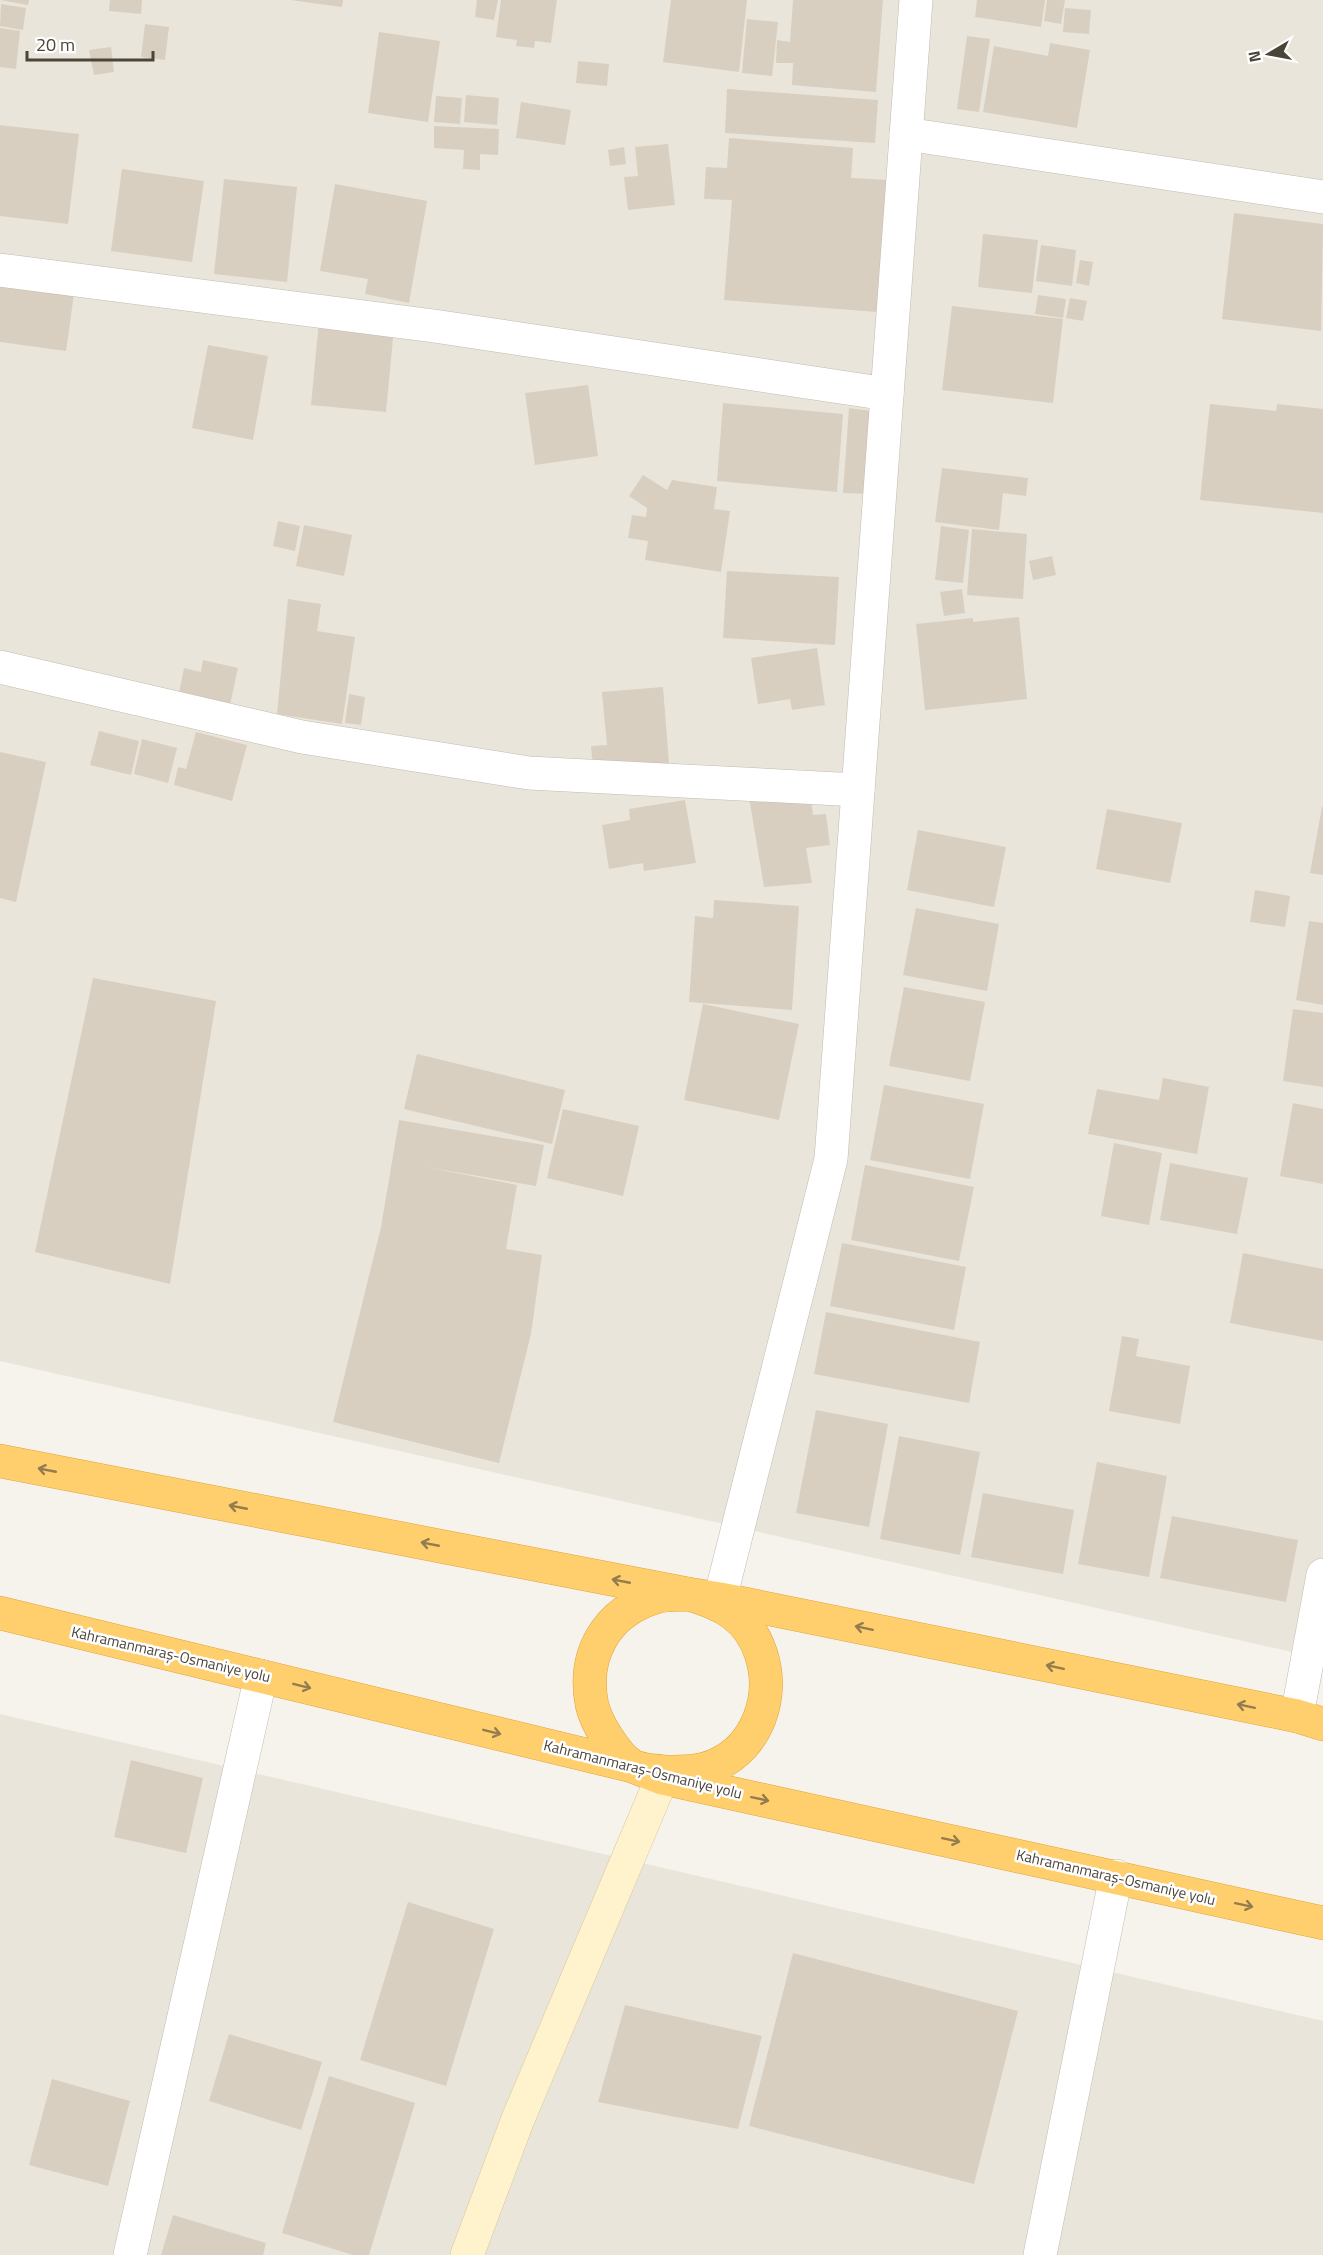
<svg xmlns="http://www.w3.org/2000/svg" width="1323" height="2255" font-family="'Titillium Web',sans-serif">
<rect width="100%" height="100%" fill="#f6f3ec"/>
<g fill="#eae5da">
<polygon points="0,0 1323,0 1323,1659 0,1361"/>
<polygon points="0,1714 1323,2021 1323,2255 0,2255"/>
</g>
<g fill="#d8cfc1">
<polygon points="0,0 29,0 28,5"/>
<polygon points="110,0 142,0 141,14 109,11"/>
<polygon points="290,0 343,0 342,7"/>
<polygon points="477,0 498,0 494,20 475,17"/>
<polygon points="501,0 557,0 551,43 535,41 534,48 516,46 517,40 496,37"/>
<polygon points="671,0 747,0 739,72 663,62"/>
<polygon points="793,0 883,0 876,92 792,85 793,63 776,63 777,40 790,42"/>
<polygon points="977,0 1045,0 1041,27 975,17"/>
<polygon points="1047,0 1065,0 1061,24 1044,21"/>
<polygon points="1,4 26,8 23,30 0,26"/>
<polygon points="1065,8 1091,10 1089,34 1063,32"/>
<polygon points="747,19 778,22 772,76 742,73"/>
<polygon points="145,24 169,27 165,60 141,57"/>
<polygon points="0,28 20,31 16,69 0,67"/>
<polygon points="379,32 440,41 428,122 368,113"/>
<polygon points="967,36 990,39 979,112 957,109"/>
<polygon points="1050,43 1090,50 1077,128 983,112 994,46 1048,56"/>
<polygon points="111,47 114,72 94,75 89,50"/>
<polygon points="578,61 609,64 607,86 576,83"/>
<polygon points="727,89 878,100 875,143 725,133"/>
<polygon points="466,95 499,98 497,125 464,122"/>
<polygon points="436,96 462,98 460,124 434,122"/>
<polygon points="521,102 571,110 565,145 516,138"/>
<polygon points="0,125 79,134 68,224 0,216"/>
<polygon points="434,126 499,129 498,155 480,154 480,170 463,169 464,150 434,148"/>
<polygon points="729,138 853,148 851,178 888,180 877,312 724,300 732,200 704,199 706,167 727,168"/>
<polygon points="668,144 675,205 628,210 624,177 638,176 635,147"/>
<polygon points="624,147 626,164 610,166 608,150"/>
<polygon points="122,169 204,181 192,262 111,251"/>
<polygon points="224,179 297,187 287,282 214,274"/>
<polygon points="335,184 427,201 409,303 365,294 368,279 320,271"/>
<polygon points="1234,213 1323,224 1321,331 1222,319"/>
<polygon points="983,234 1038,240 1032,293 978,287"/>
<polygon points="1041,245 1076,250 1072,286 1036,281"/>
<polygon points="1080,260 1093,262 1089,286 1076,283"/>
<polygon points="0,284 74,294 66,351 0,342"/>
<polygon points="1038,295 1066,299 1063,318 1035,314"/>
<polygon points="1070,298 1087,301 1083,321 1066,318"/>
<polygon points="952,306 1063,319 1053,403 942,390"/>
<polygon points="319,321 394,328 386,412 311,405"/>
<polygon points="208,345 268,356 253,440 192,428"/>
<polygon points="588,385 598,456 535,465 525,393"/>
<polygon points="723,403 843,414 837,492 717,481"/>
<polygon points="1210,404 1276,411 1277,404 1323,409 1323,513 1200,500"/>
<polygon points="849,408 872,411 867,494 843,493"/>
<polygon points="942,468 1028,478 1026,496 1003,493 999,530 935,522"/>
<polygon points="643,475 667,490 672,480 717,487 714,509 730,511 721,572 645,560 648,541 628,538 632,515 646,517 647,508 629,496"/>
<polygon points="278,521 300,526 295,551 273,546"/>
<polygon points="304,525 352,535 344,576 296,566"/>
<polygon points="941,526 969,530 963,583 935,580"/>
<polygon points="972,529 1027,534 1023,599 967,595"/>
<polygon points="1052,556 1056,575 1033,580 1029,561"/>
<polygon points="727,571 839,577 835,645 723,638"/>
<polygon points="962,589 965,613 944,616 940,592"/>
<polygon points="288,599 321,604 317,631 355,637 342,724 277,714"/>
<polygon points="1019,617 1027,699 925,710 916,624 973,618 973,622"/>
<polygon points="817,648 825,705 792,710 790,699 758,704 751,658"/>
<polygon points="203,660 238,668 228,714 177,703 184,668 201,672"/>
<polygon points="663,687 669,763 593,769 591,746 607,745 602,692"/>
<polygon points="349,694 365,697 361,725 345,723"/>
<polygon points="99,731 139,741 131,775 90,765"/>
<polygon points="196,732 247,745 232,801 174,785 178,767 186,769"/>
<polygon points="142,739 177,748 168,783 134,774"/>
<polygon points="0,752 46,762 16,902 0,898"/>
<polygon points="748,791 810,793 813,815 826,814 830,845 806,848 812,883 764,887"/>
<polygon points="685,800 696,863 644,871 643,863 609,869 602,825 630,820 629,809"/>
<polygon points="1322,807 1323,807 1323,875 1310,873"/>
<polygon points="1107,809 1182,823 1170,883 1096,869"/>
<polygon points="918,830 1006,847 994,907 907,890"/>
<polygon points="1255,890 1290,896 1285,927 1250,922"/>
<polygon points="714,900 799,906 792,1010 689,1002 695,916 713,918"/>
<polygon points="916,908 999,924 987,991 903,975"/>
<polygon points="1309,921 1323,923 1323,1005 1296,1000"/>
<polygon points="93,978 216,1001 170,1284 35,1252"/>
<polygon points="904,987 985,1002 970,1081 889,1066"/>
<polygon points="703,1004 799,1024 779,1120 684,1100"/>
<polygon points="1293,1009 1323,1013 1323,1087 1283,1081"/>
<polygon points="417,1054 565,1090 552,1144 404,1109"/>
<polygon points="1163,1078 1209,1087 1197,1154 1088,1134 1097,1089 1159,1100"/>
<polygon points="884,1085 984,1104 970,1179 870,1160"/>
<polygon points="1293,1103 1323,1109 1323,1184 1280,1176"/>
<polygon points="563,1109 639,1126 623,1196 547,1178"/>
<polygon points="399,1120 544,1145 536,1186 426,1167 517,1185 506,1249 542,1255 531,1334 499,1463 333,1422 381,1227"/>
<polygon points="1114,1143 1162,1153 1149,1225 1101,1216"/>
<polygon points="1170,1163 1248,1178 1237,1234 1160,1220"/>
<polygon points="865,1165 974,1187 959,1261 851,1240"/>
<polygon points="842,1243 966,1267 954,1330 830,1306"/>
<polygon points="1243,1253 1323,1269 1323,1341 1230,1323"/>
<polygon points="826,1312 980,1342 969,1403 814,1374"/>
<polygon points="1122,1336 1139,1339 1136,1356 1190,1366 1180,1424 1109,1411"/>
<polygon points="816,1410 888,1424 869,1527 796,1513"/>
<polygon points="899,1436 980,1452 960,1555 880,1539"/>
<polygon points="1097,1462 1167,1476 1149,1577 1078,1564"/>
<polygon points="983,1493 1074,1510 1063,1574 971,1557"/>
<polygon points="1172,1516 1298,1540 1286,1602 1160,1578"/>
<polygon points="131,1760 203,1778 186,1853 114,1837"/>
<polygon points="408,1902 494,1929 446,2086 360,2060"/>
<polygon points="793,1953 1018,2011 974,2184 749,2126"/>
<polygon points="625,2005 762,2036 738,2129 598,2102"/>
<polygon points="229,2034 322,2062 301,2130 209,2101"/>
<polygon points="329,2076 415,2103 369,2255 353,2255 282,2233"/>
<polygon points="52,2079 130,2101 108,2186 29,2165"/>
<polygon points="173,2215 266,2243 263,2255 161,2255"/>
</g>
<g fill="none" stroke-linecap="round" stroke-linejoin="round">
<defs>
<g id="street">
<polyline points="906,134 1323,197"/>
<polyline points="0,270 434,326 887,394"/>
<polyline points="0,667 302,737 529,773 858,790"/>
<polyline points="720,1599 831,1159 916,0"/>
<polyline points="1297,1716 1323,1575"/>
<polyline points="130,2255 261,1676"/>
<polyline points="1040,2255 1116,1876"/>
</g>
<polyline id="secondary" points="467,2255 518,2119 662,1778"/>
<g id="highway">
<polyline points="0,1461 688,1594 720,1599 1297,1716 1323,1724"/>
<path d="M688 1594C723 1604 749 1617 761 1654 775 1696 758 1746 716 1765 700 1772 683 1772 667 1772 657 1771 639 1770 631 1765 616 1755 596 1723 592 1705 582 1655 606 1612 656 1597 666 1594 678 1595 688 1594Z"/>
<polyline points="0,1613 632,1766 662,1778 1323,1923"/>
</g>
</defs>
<use href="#street" stroke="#c2bbae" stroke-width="34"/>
<use href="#secondary" stroke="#d6c79b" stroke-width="34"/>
<use href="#highway" stroke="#e0a43c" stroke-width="34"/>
<use href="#street" stroke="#fff" stroke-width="33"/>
<use href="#secondary" stroke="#fff3cd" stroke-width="33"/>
<use href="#highway" stroke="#ffcf6e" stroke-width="33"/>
</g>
<defs><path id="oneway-shaft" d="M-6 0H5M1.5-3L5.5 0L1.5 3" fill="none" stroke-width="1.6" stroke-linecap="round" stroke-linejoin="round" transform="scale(1.5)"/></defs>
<g stroke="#937c4e">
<use href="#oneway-shaft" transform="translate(47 1470) rotate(-169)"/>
<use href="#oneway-shaft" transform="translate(238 1507) rotate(-169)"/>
<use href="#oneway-shaft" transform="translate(430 1544) rotate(-169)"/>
<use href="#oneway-shaft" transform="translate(621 1581) rotate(-169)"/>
<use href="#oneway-shaft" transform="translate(864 1628) rotate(-168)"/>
<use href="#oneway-shaft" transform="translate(1055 1667) rotate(-168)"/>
<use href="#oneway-shaft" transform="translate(302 1686) rotate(14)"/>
<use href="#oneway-shaft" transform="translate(1246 1706) rotate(-168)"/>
<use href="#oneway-shaft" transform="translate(492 1732) rotate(14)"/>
<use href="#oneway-shaft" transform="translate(760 1799) rotate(12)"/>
<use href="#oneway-shaft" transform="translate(951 1840) rotate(12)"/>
<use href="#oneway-shaft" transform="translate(1244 1905) rotate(12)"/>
</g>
<g text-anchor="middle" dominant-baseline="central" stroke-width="5" stroke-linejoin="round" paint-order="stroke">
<g font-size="15" fill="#4b4439" stroke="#fff">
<text transform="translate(171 1654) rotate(13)">Kahramanmaraş-Osmaniye yolu</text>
<text transform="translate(643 1769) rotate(14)">Kahramanmaraş-Osmaniye yolu</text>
<text transform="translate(1116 1877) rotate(13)">Kahramanmaraş-Osmaniye yolu</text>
</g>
</g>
<g transform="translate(1269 54) rotate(260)" stroke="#ffffff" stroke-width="4.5" paint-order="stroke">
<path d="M0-4.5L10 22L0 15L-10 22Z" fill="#4b4439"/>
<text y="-9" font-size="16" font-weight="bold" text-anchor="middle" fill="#4b4439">N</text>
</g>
<path d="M27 51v9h126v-9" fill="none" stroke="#4b4439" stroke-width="3"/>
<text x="36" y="51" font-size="18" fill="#4b4439" stroke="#ffffff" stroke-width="4.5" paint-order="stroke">20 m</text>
</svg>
